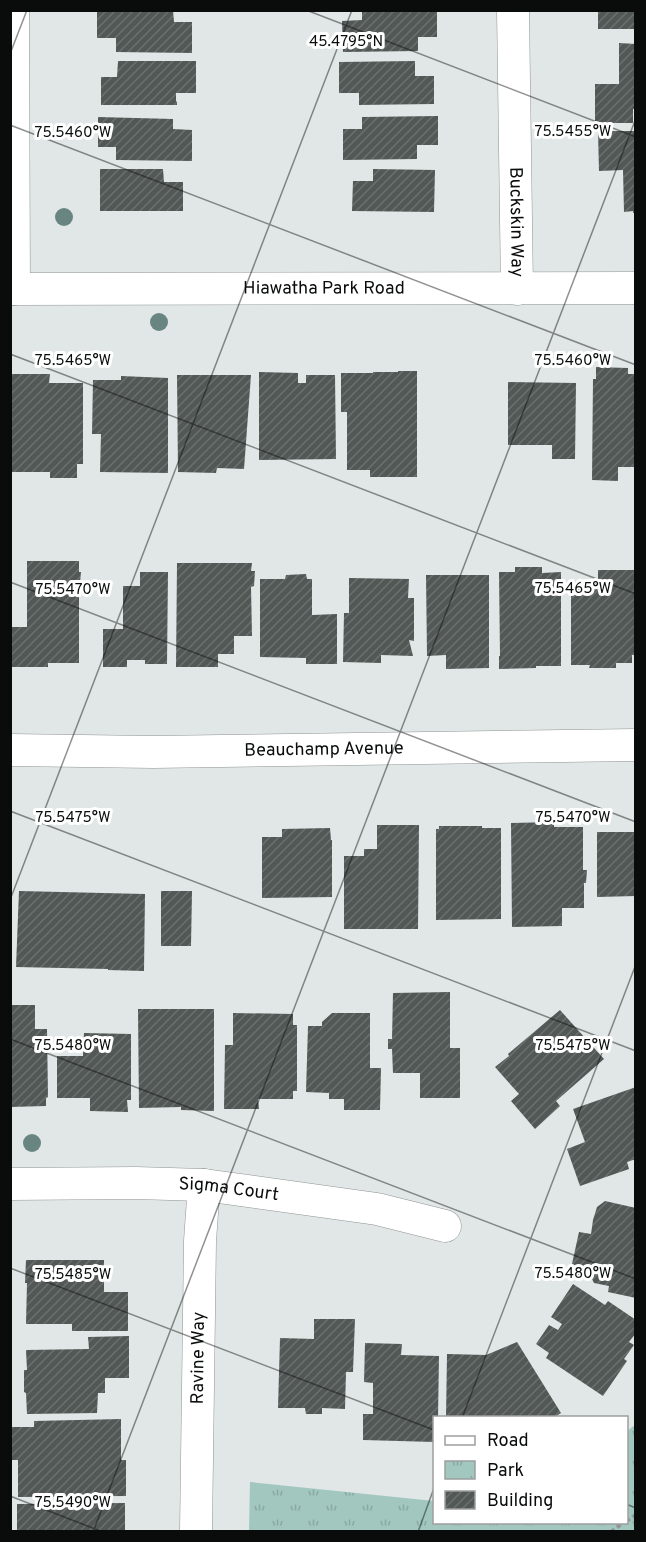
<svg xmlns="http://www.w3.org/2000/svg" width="646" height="1542" font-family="Overpass,sans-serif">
<defs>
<pattern id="park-tufts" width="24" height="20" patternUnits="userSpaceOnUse" patternTransform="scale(1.5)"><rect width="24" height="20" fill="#a1c7bf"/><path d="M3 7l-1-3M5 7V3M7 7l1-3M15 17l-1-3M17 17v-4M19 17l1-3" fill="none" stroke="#89aaa3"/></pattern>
<pattern id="building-hatch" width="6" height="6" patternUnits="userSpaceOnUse" patternTransform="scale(1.5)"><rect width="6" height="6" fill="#525856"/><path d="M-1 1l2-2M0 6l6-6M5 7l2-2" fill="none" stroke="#6b706e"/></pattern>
</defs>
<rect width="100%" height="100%" fill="#e1e7e6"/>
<polygon fill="url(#park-tufts)" points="635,1425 635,1531 249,1531 250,1482 434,1501 434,1522 626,1522 627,1431"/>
<g fill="url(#building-hatch)">
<polygon points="97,10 173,10 174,22 192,22 192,53 116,52 116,38 97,38"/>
<polygon points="362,10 437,10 437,37 418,37 418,51 343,52 342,21 362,20"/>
<rect x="598" y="10" width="38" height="19"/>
<polygon points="619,43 636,44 636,109 633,109 633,123 595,123 595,84 619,84"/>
<polygon points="118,61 196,61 196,93 176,93 176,101 177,102 177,105 101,105 101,77 117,77"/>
<polygon points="415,61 415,76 434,76 434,104 359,105 359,93 339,93 339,62"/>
<polygon points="438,116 438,145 417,145 417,159 343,160 343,129 362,129 362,117"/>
<polygon points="98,117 173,119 173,129 192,130 192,161 116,160 116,147 98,147"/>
<polygon points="598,131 636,131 635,213 633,213 633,211 624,212 623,170 599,171"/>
<polygon points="100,169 163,169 164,182 183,182 183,211 100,211"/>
<polygon points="373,169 435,170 434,212 352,211 353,181 373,181"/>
<polygon points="596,367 628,368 628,374 636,374 636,467 618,467 618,481 592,480 593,379 596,379"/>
<polygon points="398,371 417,371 417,477 370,477 370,470 347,470 347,412 341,412 341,373 373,373 373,372 398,372"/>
<polygon points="259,372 298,373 298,383 306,383 306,375 335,375 336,459 259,460"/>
<polygon points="10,374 50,374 49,383 83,383 83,464 77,464 77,478 50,478 50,472 10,472"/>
<polygon points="177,375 251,375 244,469 217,468 216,473 178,472"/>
<polygon points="121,376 168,378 168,473 100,472 101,434 92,434 93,380 121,380"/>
<polygon points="508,382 576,383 575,459 552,459 552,445 508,445"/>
<polygon points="27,561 79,561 79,572 81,572 80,583 79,583 79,663 48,663 48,667 10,667 10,627 27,627"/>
<polygon points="177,563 252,563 251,571 255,571 254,586 251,587 252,636 234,636 234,654 218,654 218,667 176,667"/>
<polygon points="515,567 542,567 542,573 561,572 561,666 536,666 536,668 499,669 499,656 500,656 499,572 515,572"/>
<polygon points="598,570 634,570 634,655 632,655 632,663 616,663 616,668 589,668 590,665 571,665 571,581 598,581"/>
<polygon points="140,572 168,572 167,664 145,664 145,660 127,660 127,667 103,667 103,629 123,629 123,586 140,586"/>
<polygon points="306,574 307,579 312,579 312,615 337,614 337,664 306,664 306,658 260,657 260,579 285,579 286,575"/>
<polygon points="426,575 489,575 489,668 446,669 446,655 427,656"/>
<polygon points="349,578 409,579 408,598 414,598 414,641 409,640 413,656 381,655 381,663 343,662 344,613 349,613"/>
<polygon points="554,822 554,827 583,827 583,870 587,870 586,883 584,883 584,908 562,908 562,926 512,927 511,823"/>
<polygon points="377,825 419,825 418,929 344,929 344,856 364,856 364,849 377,849"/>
<polygon points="439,826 482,826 482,828 501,828 501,919 436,920 436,829 439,829"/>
<polygon points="330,828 331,840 332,840 332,897 262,898 262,837 282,837 282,829"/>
<polygon points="597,832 636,832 636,896 597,897"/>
<polygon points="19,891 145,894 144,971 108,970 108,969 16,967"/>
<polygon points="161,891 192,891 191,946 161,946"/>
<polygon points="450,992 450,1048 460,1048 460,1098 420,1098 420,1073 393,1073 392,1049 388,1049 388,1039 392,1039 393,993"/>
<polygon points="10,1005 35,1005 35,1029 47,1029 48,1097 46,1098 46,1106 10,1107"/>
<polygon points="138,1009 214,1009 214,1111 181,1110 181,1107 139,1108"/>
<polygon points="560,1010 604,1059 556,1101 560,1106 535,1129 511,1101 519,1094 495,1067 509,1056 508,1054"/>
<polygon points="233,1013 293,1014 293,1025 297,1025 297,1091 293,1091 293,1099 258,1099 259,1109 224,1109 225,1045 233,1045"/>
<polygon points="332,1013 370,1013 370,1068 381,1068 380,1110 344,1110 344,1099 329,1099 329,1093 306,1092 308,1026 322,1026 322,1022"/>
<polygon points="84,1033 131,1034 131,1100 127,1100 128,1112 90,1111 90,1098 57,1098 57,1056 83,1056"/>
<polygon points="636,1087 636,1159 627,1162 629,1169 580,1186 567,1149 585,1142 573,1109"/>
<polygon points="605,1201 636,1208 636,1298 608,1292 609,1286 594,1283 591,1277 570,1273 579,1232 591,1234 593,1220 597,1207"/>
<polygon points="26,1260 104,1260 104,1292 128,1292 128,1331 72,1331 72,1324 26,1324 27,1283 25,1283"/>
<polygon points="573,1284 605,1305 608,1301 636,1320 636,1333 629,1342 634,1345 624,1359 627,1361 603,1396 546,1358 549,1353 536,1344 549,1325 558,1330 562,1324 551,1317"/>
<polygon points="314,1319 355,1319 353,1372 346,1372 345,1409 322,1408 322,1414 306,1414 305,1408 278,1408 280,1338 314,1339"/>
<polygon points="129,1336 129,1378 105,1378 105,1393 98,1393 97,1413 27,1414 26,1393 24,1392 24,1370 27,1370 26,1350 89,1349 88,1337"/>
<polygon points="517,1342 561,1413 553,1418 446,1418 447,1354 486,1355"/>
<polygon points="365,1343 402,1344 401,1355 439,1356 438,1418 434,1418 434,1442 363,1440 363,1414 373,1414 373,1383 364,1382"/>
<polygon points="121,1419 121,1460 126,1460 126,1496 18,1497 18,1460 10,1460 10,1427 34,1427 34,1421"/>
<polygon points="125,1503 125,1532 17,1532 17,1504"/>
</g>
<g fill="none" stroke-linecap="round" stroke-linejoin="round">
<defs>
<g id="minor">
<polyline points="13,10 14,289"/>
<path id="s1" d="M513 10 517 289"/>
<path id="s2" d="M10 289 636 288"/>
<path id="s3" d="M10 750 153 752 636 745"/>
<path id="s4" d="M10 1184 136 1183 204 1185 377 1209 445 1226"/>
<path id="s5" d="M196 1532 200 1241 204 1185"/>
</g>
</defs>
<use href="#minor" stroke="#8f9593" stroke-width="33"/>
<g stroke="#929696" stroke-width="4" stroke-dasharray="4.5 3" stroke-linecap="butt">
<polyline points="626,1521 636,1515"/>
<polyline points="611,1532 624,1522"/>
</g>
<use href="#minor" stroke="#fff" stroke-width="32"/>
</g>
<g fill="#698581">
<circle cx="64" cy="217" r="9"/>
<circle cx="159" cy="322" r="9"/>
<circle cx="32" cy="1143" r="9"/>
</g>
<path fill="none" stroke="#0a0c0c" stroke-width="1.5" stroke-opacity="0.45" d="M306 10 636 137M10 54 27 10M10 125 636 365M10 354 636 594M10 582 636 822M10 811 636 1051M10 900 352 10M10 1039 636 1279M10 1268 434 1430M462 1418 636 964M10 1496 103 1532M626 1504 636 1508M93 1532 636 118M418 1532 434 1488"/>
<g text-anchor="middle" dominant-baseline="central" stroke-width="6" stroke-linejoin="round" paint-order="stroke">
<g font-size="18" fill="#0a0c0c" stroke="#fff">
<text stroke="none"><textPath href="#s1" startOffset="212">Buckskin Way</textPath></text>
<text stroke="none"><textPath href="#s2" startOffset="314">Hiawatha Park Road</textPath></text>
<text stroke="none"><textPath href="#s3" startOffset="314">Beauchamp Avenue</textPath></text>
<text stroke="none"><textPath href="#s4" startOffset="219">Sigma Court</textPath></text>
<text stroke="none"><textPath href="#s5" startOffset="174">Ravine Way</textPath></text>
</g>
</g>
<g font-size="15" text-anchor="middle" fill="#0a0c0c" stroke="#fff" stroke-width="6" stroke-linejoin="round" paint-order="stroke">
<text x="346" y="46">45.4795°N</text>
<text x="573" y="136">75.5455°W</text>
<text x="73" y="137">75.5460°W</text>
<text x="573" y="365">75.5460°W</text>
<text x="73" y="365">75.5465°W</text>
<text x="573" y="593">75.5465°W</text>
<text x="73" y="594">75.5470°W</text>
<text x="573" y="822">75.5470°W</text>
<text x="73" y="822">75.5475°W</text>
<text x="573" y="1050">75.5475°W</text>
<text x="73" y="1050">75.5480°W</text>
<text x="573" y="1278">75.5480°W</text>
<text x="73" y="1279">75.5485°W</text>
<text x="73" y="1507">75.5490°W</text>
</g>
<rect width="646" height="1542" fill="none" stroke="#0a0c0c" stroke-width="24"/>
<rect x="433" y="1416" width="195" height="108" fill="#ffffff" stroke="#9d9e9e" stroke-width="1.5"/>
<rect x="445" y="1436" width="30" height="9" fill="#ffffff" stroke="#9d9e9e" stroke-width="1.5"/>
<text x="487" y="1446" font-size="18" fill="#0a0c0c">Road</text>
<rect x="445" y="1461" width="30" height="18" fill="url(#park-tufts)" stroke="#9d9e9e" stroke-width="1.5"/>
<text x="487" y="1476" font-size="18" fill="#0a0c0c">Park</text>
<rect x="445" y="1491" width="30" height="18" fill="url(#building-hatch)" stroke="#9d9e9e" stroke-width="1.5"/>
<text x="487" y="1506" font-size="18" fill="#0a0c0c">Building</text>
</svg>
